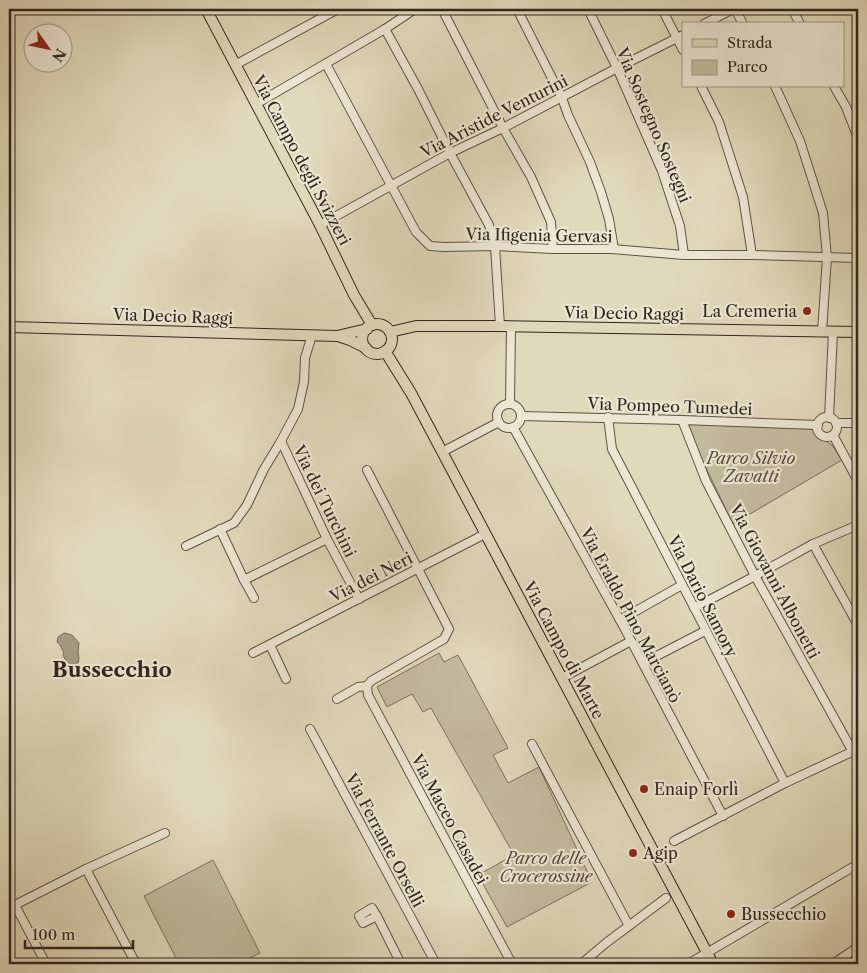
<svg xmlns="http://www.w3.org/2000/svg" width="867" height="973" font-family="'Libre Caslon Text',serif">
<rect width="100%" height="100%" fill="#e1d9bb"/>
<filter id="stains"><feTurbulence type="fractalNoise" baseFrequency=".004" numOctaves="4"/><feColorMatrix values="0 0 0 0 .2 0 0 0 0 .09 0 0 0 0 .02 0 0 0 .5 -.17"/></filter>
<radialGradient id="worn" r=".72"><stop offset=".6" stop-color="#630" stop-opacity="0"/><stop offset="1" stop-color="#630" stop-opacity=".3"/></radialGradient>
<g fill="#c3bba0" stroke="#79705e">
<polygon points="685,424 813,429 821,438 832,445 842,460 733,524"/>
<polygon points="439,653 444,662 458,655 508,748 493,755 508,783 539,767 592,882 507,927 478,875 514,855 431,708 423,712 412,694 387,707 377,687"/>
<polygon points="213,860 260,953 238,964 179,964 144,896"/>
</g>
<path fill="#a49c85" stroke="#756d5b" d="M64 633 72 635 79 643 78 652 79 658 78 663C72 665 66 664 64 657 62 653 65 654 62 649 61 646 59 644 57 642L58 637Z"/>
<g fill="none" stroke-linecap="round" stroke-linejoin="round">
<defs>
<g id="minor">
<polyline points="442,9 503,128 531,177 551,222 553,249"/>
<polyline points="517,9 562,98 568,115 590,162 601,192 609,219 614,249"/>
<polyline points="588,9 617,68 662,171 680,226 684,255"/>
<polyline points="662,9 683,50"/>
<polyline points="735,9 743,24"/>
<polyline points="792,9 800,24"/>
<polyline points="857,9 858,10"/>
<polyline points="704,24 733,9"/>
<polyline points="385,29 418,89 450,153 489,225 495,246 500,326"/>
<polyline points="326,64 416,232 430,246 444,247 495,246 553,249 612,249 684,255 752,255 858,258"/>
<polyline points="235,65 338,9"/>
<polyline points="701,86 719,122 743,197 752,255"/>
<polyline points="775,86 800,141 823,213 827,257 822,332"/>
<polyline points="834,86 846,107 858,138"/>
<polyline points="256,104 385,29 415,9"/>
<polyline points="320,225 450,153 503,128 617,68 683,35"/>
<polyline points="510,404 511,326"/>
<circle cx="509" cy="416" r="12"/>
<polyline points="521,416 682,420 818,425"/>
<polyline points="608,417 612,449 785,783"/>
<circle cx="827" cy="427" r="10"/>
<polyline points="829,418 833,332"/>
<polyline points="682,420 706,481 755,576 853,752"/>
<polyline points="836,423 858,423"/>
<polyline points="513,427 620,620 723,816"/>
<polyline points="833,435 858,481"/>
<polyline points="281,441 327,539 359,599"/>
<polyline points="442,452 499,422"/>
<polyline points="220,529 244,580 327,539"/>
<polyline points="813,544 858,625"/>
<polyline points="186,546 234,523 247,505 264,469 281,441 298,409 304,382 305,358 312,335"/>
<polyline points="244,580 254,598"/>
<polyline points="694,608 755,576 813,544 858,525"/>
<polyline points="620,620 682,585"/>
<polyline points="270,645 286,679"/>
<polyline points="253,653 485,534"/>
<polyline points="643,663 705,631"/>
<polyline points="562,678 631,641"/>
<polyline points="367,686 368,695 512,964"/>
<polyline points="337,699 358,687 367,686 371,681 444,639 449,629 367,470"/>
<polyline points="310,729 436,964"/>
<polyline points="532,744 629,926"/>
<polyline points="674,841 785,783 858,749"/>
<polyline points="86,869 136,964"/>
<polyline points="15,905 46,964"/>
<polyline points="9,908 86,869 165,833"/>
<polyline points="377,916 363,923 359,916 372,908 377,916 401,964"/>
<polyline points="581,964 606,943 666,898"/>
<polyline points="688,964 858,864"/>
<polyline points="833,964 858,947"/>
</g>
<g id="major">
<polyline points="206,9 320,225 354,295 372,325"/>
<circle cx="377" cy="339" r="15"/>
<polyline points="9,327 337,336 367,329"/>
<polyline points="390,332 416,326 500,326 858,332"/>
<polyline points="338,336 350,340 366,348"/>
<polyline points="385,351 411,393 447,461 713,964"/>
</g>
</defs>
<use href="#minor" stroke="#5c5344" stroke-width="10"/>
<use href="#major" stroke="#2f261c" stroke-width="12"/>
<use href="#minor" stroke="#ece6d3" stroke-width="8"/>
<use href="#major" stroke="#e1d9bb" stroke-width="10"/>
</g>
<g fill="#8f2418" stroke="#ece6d3" stroke-width="2">
<circle cx="807" cy="311" r="5"/>
<circle cx="644" cy="789" r="5"/>
<circle cx="633" cy="853" r="5"/>
<circle cx="731" cy="914" r="5"/>
</g>
<g text-anchor="middle" dominant-baseline="central" stroke-width="4.5" stroke-linejoin="round" paint-order="stroke">
<g font-size="16" fill="#2f261c" stroke="#ece6d3">
<text transform="translate(494 116) rotate(-27)">Via Aristide Venturini</text>
<text transform="translate(654 125) rotate(67)">Via Sostegno Sostegni</text>
<text transform="translate(302 160) rotate(62)">Via Campo degli Svizzeri</text>
<text transform="translate(539 235) rotate(1)">Via Ifigenia Gervasi</text>
<text transform="translate(624 313) rotate(1)">Via Decio Raggi</text>
<text transform="translate(173 316) rotate(2)">Via Decio Raggi</text>
<text transform="translate(670 406) rotate(2)">Via Pompeo Tumedei</text>
<text transform="translate(325 501) rotate(64)">Via dei Turchini</text>
<text transform="translate(371 577) rotate(-27)">Via dei Neri</text>
<text transform="translate(775 581) rotate(62)">Via Giovanni Albonetti</text>
<text transform="translate(703 596) rotate(63)">Via Dario Samory</text>
<text transform="translate(631 615) rotate(62)">Via Eraldo Pino Marcianò</text>
<text transform="translate(564 650) rotate(62)">Via Campo di Marte</text>
<text transform="translate(450 819) rotate(62)">Via Maceo Casadei</text>
<text transform="translate(385 840) rotate(62)">Via Ferrante Orselli</text>
</g>
<g font-size="16" fill="#2f261c" stroke="#ece6d3" text-anchor="start">
<text x="797" y="311" text-anchor="end">La Cremeria</text>
<text x="654" y="789">Enaip Forlì</text>
<text x="643" y="853">Agip</text>
<text x="741" y="914">Bussecchio</text>
</g>
<g font-size="16" font-style="italic" fill="#544b3d" stroke="#ece6d3">
<text x="751" y="458">Parco Silvio<tspan x="751" dy="18">Zavatti</tspan></text>
<text x="546" y="858">Parco delle<tspan x="546" dy="18">Crocerossine</tspan></text>
</g>
<g font-size="21" font-weight="bold" fill="#2f261c" stroke="#ece6d3">
<text x="112" y="669">Bussecchio</text>
</g>
</g>
<rect width="867" height="973" fill="none" stroke="#e1d9bb" stroke-width="30"/>
<rect x="10" y="10" width="847" height="953" fill="none" stroke="#2f261c" stroke-width="2.5"/>
<rect x="15" y="15" width="837" height="943" fill="none" stroke="#2f261c"/>
<rect x="682" y="22" width="162" height="65" fill="#ece6d3" stroke="#a0998a"/>
<rect x="692" y="39" width="25" height="8" fill="#e1d9bb" stroke="#a0998a"/>
<text x="727" y="48" font-size="15" fill="#2f261c">Strada</text>
<rect x="692" y="60" width="25" height="15" fill="#c3bba0" stroke="#a0998a"/>
<text x="727" y="72" font-size="15" fill="#2f261c">Parco</text>
<g transform="translate(48 48) rotate(123)"><circle r="24" fill="#ece6d3" stroke="#a0998a"/>
<path d="M0-4L9 19L0 12L-9 19Z" fill="#8f2418"/>
<text y="-8" font-size="14" font-weight="bold" text-anchor="middle" fill="#2f261c">N</text>
</g>
<path d="M25 940v8h108v-8" fill="none" stroke="#2f261c" stroke-width="2.5"/>
<text x="32" y="940" font-size="15" fill="#2f261c" stroke="#ece6d3" stroke-width="4" paint-order="stroke">100 m</text>
<rect width="100%" height="100%" filter="url(#stains)"/>
<rect width="100%" height="100%" fill="url(#worn)"/>
</svg>
